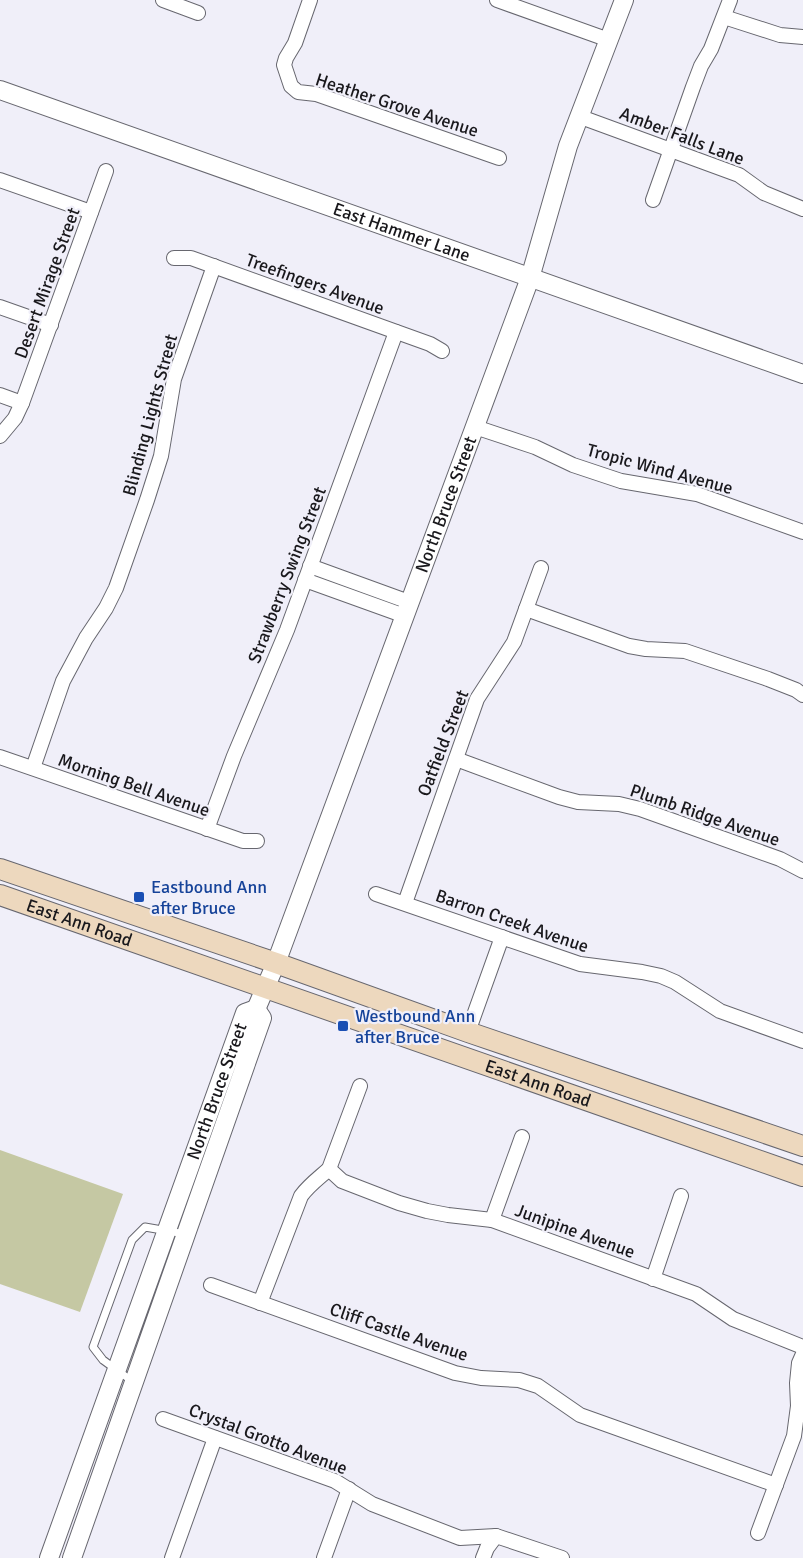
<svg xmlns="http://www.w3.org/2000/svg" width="803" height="1558" font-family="Signika,sans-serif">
<rect width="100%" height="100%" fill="#f0eff9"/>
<polygon fill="#c5c8a3" points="0,1150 123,1194 80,1312 0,1284"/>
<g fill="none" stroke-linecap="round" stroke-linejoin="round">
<defs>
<polyline id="service" points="132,1381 103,1360 93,1347 132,1240 145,1227 185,1234"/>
<g id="minor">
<polyline points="163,0 198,13"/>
<polyline points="310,0 295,43 286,58 284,65 291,86 298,92 316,94 499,158"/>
<polyline points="497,0 609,40"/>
<polyline points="724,17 780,35 803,37"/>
<polyline points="578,116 739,175 764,193 803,209"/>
<polyline points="0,180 91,212"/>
<polyline points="653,200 693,87 701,66 711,49 730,0"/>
<polyline points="174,258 191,258 430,344 442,351"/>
<polyline points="0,307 51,325"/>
<polyline points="0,395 22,403"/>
<polyline points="475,427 535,447 573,465 621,481 697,494 803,532"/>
<polyline points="0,436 15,418 22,403 106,171"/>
<polyline points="310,566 409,602"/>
<polyline points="305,580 405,616"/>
<polyline points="526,609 629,646 646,649 685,651 768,679 796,690 803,695"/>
<polyline points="0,757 243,841 257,841"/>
<polyline points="456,759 559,797 578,802 619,804 640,809 780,859 803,871"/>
<polyline points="33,768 63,681 86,638 106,608 116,588 147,500 161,456 174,379 214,266"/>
<polyline points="207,829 234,756 287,630 396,332"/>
<polyline points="376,894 580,964 642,972 661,976 675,982 720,1011 803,1041"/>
<polyline points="405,903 477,699 514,642 541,568"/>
<polyline points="468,1032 502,937"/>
<polyline points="329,1169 342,1181 399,1203 427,1211 448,1215 492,1220 696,1294 733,1319 803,1347"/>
<polyline points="492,1220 522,1137"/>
<polyline points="653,1279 681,1196"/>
<polyline points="211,1285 455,1373 481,1378 519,1380 538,1386 580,1415 776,1485"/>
<path d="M260 1303 301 1196C309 1185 319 1178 329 1169L360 1086"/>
<polyline points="163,1419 335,1481 372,1504 460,1538 496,1536 562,1558"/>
<polyline points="758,1533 794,1436 798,1406 797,1383 799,1363 803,1354"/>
<polyline points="172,1558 215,1438"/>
<polyline points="324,1558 349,1489"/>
<polyline points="483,1558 487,1548 496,1536"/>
</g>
<g id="tertiary">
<path id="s1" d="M0 90 803 374"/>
<path id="s2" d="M257 1007 276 963 530 278 568 146 624 0"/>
<path id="s3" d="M49 1558 245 1013 256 1009 262 1018 72 1558"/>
</g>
<g id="secondary">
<polyline points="0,869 276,963 468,1032 803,1146"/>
<path id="s4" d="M0 895 803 1176"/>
</g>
</defs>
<use href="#service" stroke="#67676f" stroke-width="9"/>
<use href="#minor" stroke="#67676f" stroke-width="16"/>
<use href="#tertiary" stroke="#67676f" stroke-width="20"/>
<use href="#secondary" stroke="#67676f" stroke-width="22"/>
<use href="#service" stroke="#fff" stroke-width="7"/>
<use href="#minor" stroke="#fff" stroke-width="14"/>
<use href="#tertiary" stroke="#fff" stroke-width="18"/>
<use href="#secondary" stroke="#edd8be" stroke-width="20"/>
</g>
<g fill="#1a4fb4" stroke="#f0eff9" stroke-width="2">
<rect x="133" y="891" width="12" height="12" rx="3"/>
<rect x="337" y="1020" width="12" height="12" rx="3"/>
</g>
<g text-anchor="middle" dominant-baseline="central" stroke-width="4.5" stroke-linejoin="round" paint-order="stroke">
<g font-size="18" fill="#19181c" stroke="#f0eff9">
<text transform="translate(397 105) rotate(18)">Heather Grove Avenue</text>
<text transform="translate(682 136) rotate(21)">Amber Falls Lane</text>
<text stroke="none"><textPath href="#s1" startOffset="426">East Hammer Lane</textPath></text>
<text transform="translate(47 283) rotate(-70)">Desert Mirage Street</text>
<text transform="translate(315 284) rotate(20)">Treefingers Avenue</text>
<text transform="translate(150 415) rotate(-75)">Blinding Lights Street</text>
<text transform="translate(660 469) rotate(15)">Tropic Wind Avenue</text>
<text stroke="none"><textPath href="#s2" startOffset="537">North Bruce Street</textPath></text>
<text transform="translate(287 575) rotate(-69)">Strawberry Swing Street</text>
<text transform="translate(443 743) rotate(-69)">Oatfield Street</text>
<text transform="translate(134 785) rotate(19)">Morning Bell Avenue</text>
<text transform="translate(705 815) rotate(19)">Plumb Ridge Avenue</text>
<text transform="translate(512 921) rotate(19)">Barron Creek Avenue</text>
<text stroke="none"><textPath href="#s4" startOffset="84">East Ann Road</textPath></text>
<text stroke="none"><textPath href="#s4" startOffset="570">East Ann Road</textPath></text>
<text stroke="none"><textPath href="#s3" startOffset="496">North Bruce Street</textPath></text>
<text transform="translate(575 1231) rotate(20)">Junipine Avenue</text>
<text transform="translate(399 1332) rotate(19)">Cliff Castle Avenue</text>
<text transform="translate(268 1439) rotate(21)">Crystal Grotto Avenue</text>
</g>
<g font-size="18" fill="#164399" stroke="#f0eff9" text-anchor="start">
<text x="151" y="887">Eastbound Ann<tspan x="151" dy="21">after Bruce</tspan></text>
<text x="355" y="1016">Westbound Ann<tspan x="355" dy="21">after Bruce</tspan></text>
</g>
</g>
</svg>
